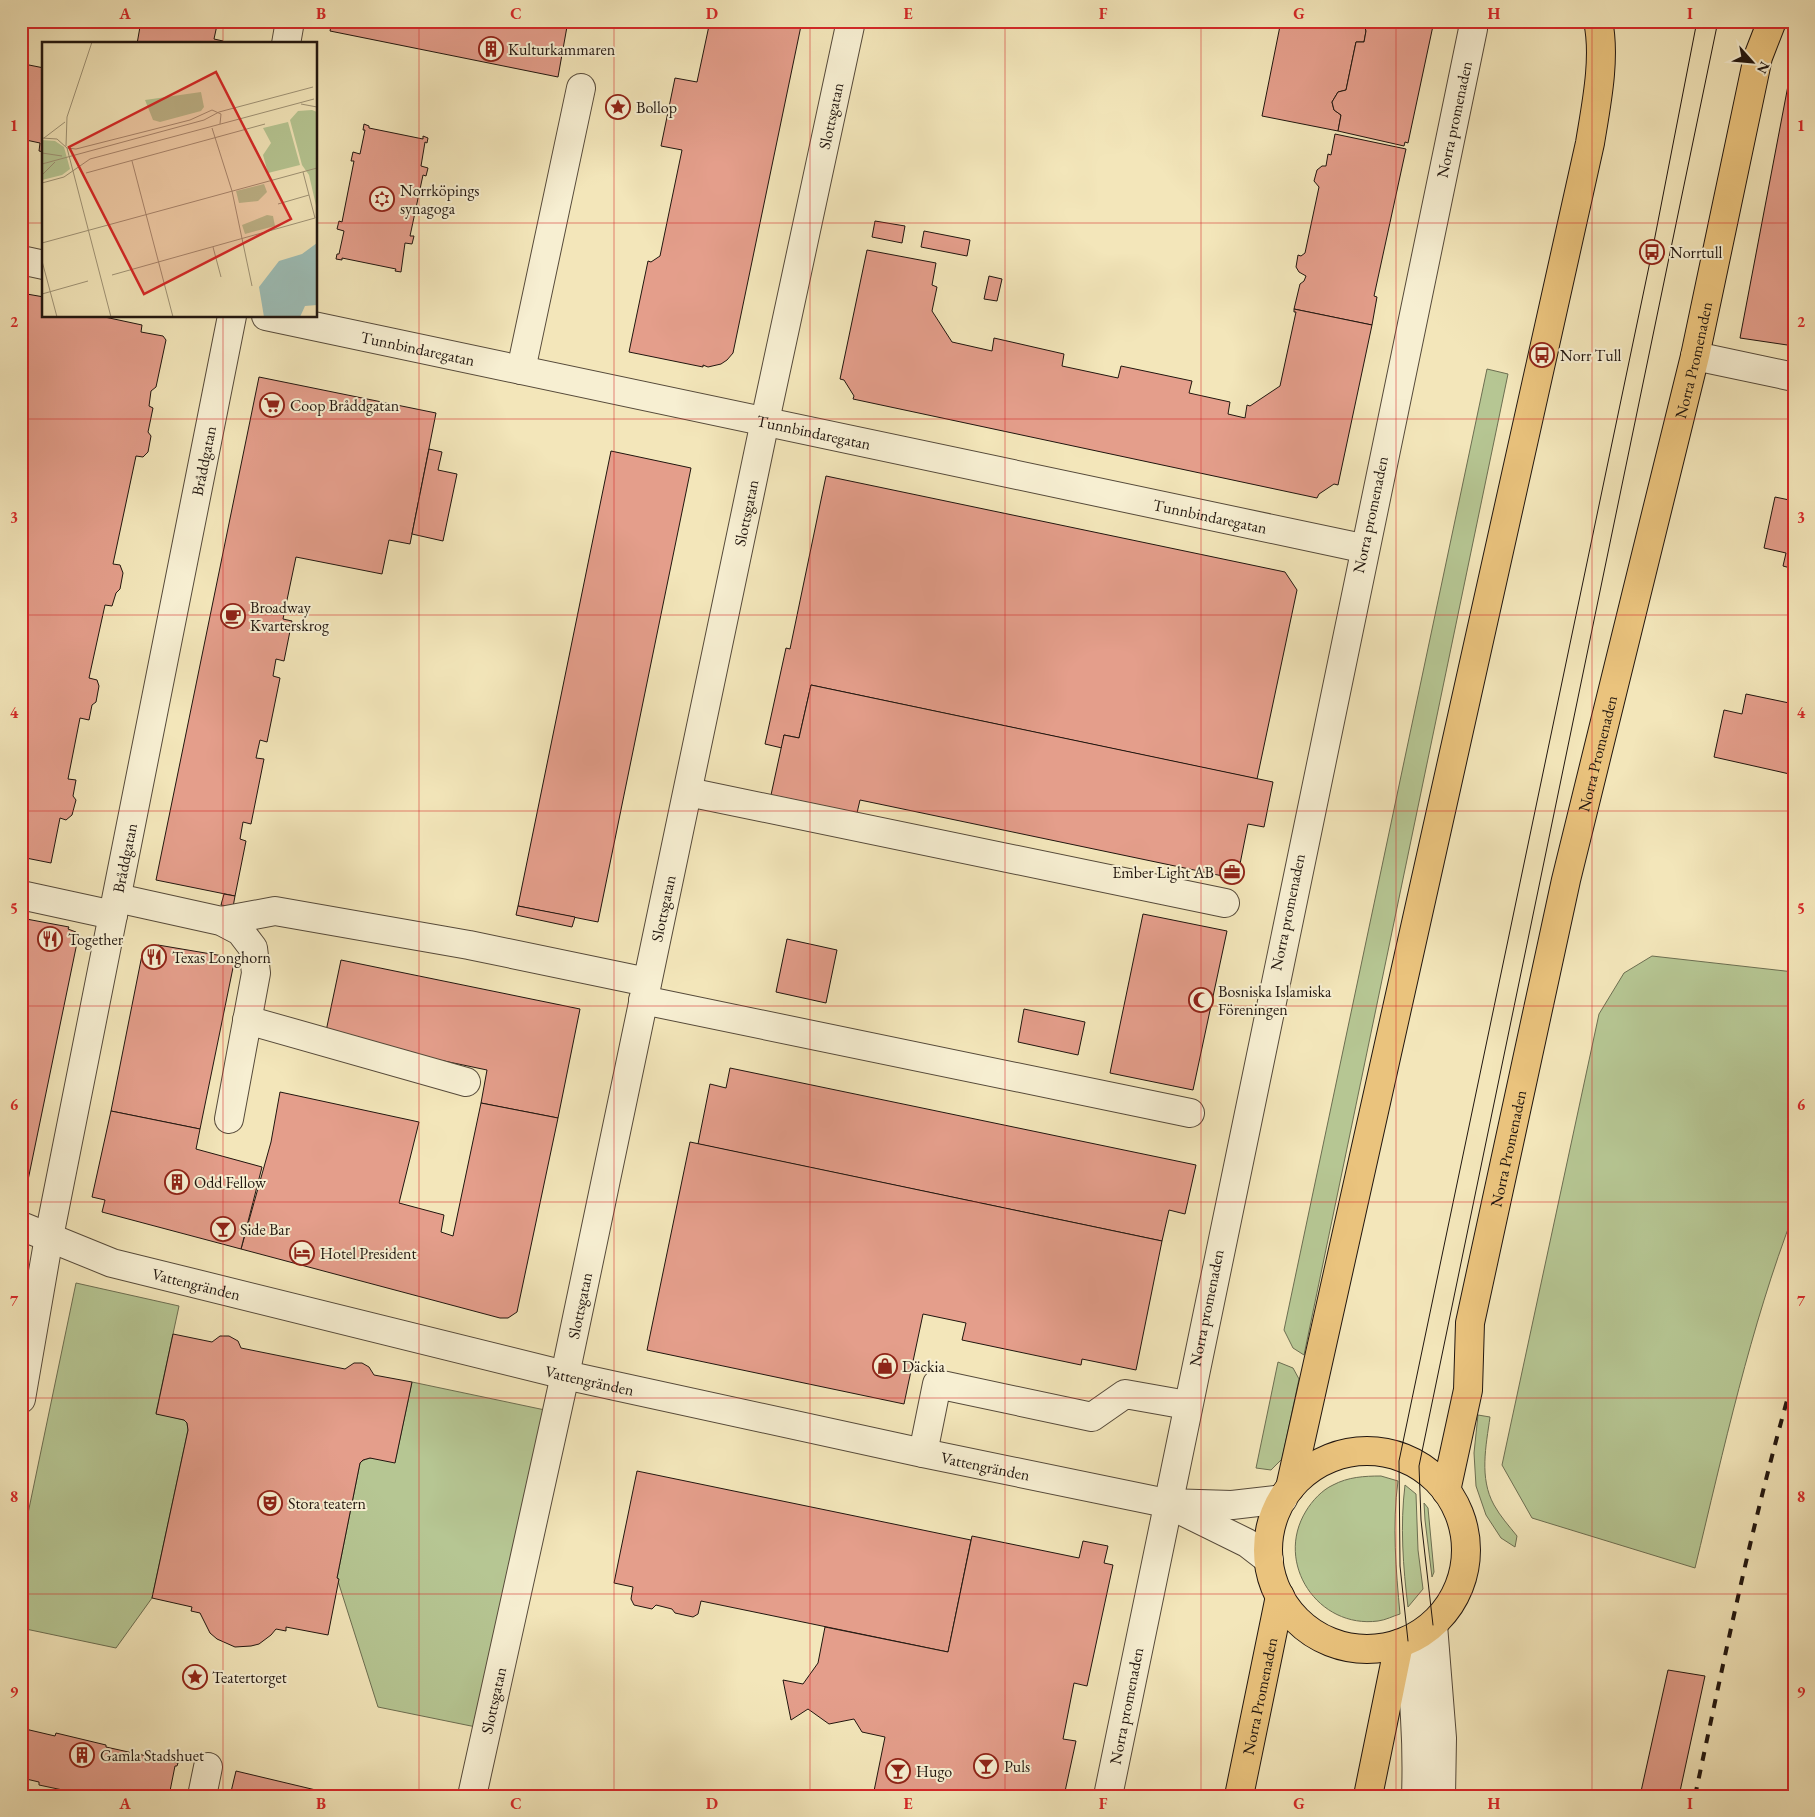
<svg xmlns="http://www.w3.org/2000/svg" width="1815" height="1817" font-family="'EB Garamond',serif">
<rect width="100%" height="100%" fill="#f3e6ba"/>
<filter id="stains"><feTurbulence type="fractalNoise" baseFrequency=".004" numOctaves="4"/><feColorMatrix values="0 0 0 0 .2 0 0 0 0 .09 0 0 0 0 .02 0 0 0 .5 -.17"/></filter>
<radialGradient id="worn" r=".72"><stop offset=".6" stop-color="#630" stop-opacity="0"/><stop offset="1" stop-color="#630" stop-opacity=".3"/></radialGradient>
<g fill="#b6c693" stroke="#6c6e51">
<polygon points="1487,369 1508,374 1304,1355 1293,1348 1284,1330"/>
<path d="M1652 956 1794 972V1213C1750 1328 1724 1448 1695 1568L1532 1518 1502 1465 1599 1014 1624 973Z"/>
<polygon points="76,1283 179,1306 156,1413 184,1420 187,1423 188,1430 152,1598 116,1648 21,1628 21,1547"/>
<polygon points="1278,1362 1293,1368 1299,1379 1282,1459 1271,1470 1256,1468"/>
<path d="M412 1382 545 1410 476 1727 378 1707 337 1578 360 1463C369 1454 384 1460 395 1462Z"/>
<path d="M1478 1415 1490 1417C1486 1446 1479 1478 1494 1505 1500 1516 1509 1526 1517 1536L1515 1547 1501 1538 1486 1515 1476 1486 1474 1453Z"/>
<path d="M1381 1476 1398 1481C1392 1525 1396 1570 1400 1614 1393 1616 1386 1620 1378 1621 1318 1629 1274 1563 1306 1511 1312 1501 1322 1490 1333 1485 1348 1477 1364 1476 1381 1476Z"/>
<path d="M1405 1485 1416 1494 1418 1550 1423 1589 1408 1607C1403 1567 1400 1525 1405 1485Z"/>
<polygon points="1424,1503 1428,1508 1434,1572 1432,1577 1425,1520"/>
</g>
<g fill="#e49e8b" stroke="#21160f">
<polygon points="141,21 225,21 224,26 217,25 214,39 223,41 222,44 137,44"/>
<polygon points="332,21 568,21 558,77 330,31"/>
<polygon points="710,21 802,21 733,353 727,360 721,364 708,367 703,365 703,367 629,352 648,261 651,262 660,256 682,150 661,146 675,78 697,82"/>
<polygon points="973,21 1004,21 1003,27"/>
<polygon points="1260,21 1281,21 1280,26"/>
<polygon points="1281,21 1363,21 1366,31 1364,42 1356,42 1346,90 1338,92 1332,102 1334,110 1341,115 1338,131 1262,116"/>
<polygon points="1363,21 1434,21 1408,143 1405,142 1404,146 1338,131 1341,115 1334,110 1332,102 1338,92 1346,90 1356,42 1364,42 1366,31"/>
<polygon points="1794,54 1794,346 1740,338"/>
<polygon points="21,58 25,59 24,64 44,68 44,152 39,151 40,143 26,140 25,146 21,145"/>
<polygon points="364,124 369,126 369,128 423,139 423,136 428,138 427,143 425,142 421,166 428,168 426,176 423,175 410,236 414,236 412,244 405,243 401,272 395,271 396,269 342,258 342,260 336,259 337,254 339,254 344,231 337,229 339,221 342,222 354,161 351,161 353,152 360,154 365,130 363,130"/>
<polygon points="1335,134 1406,149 1374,296 1377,297 1372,325 1294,309 1300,284 1304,281 1306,276 1299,272 1296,267 1298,255 1301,256 1305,253 1319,187 1314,181 1317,170 1322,166 1326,166 1328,154 1331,155"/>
<polygon points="875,221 905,226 902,243 872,237"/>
<polygon points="924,231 970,240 967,256 921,247"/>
<polygon points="867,250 936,263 932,285 937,287 932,311 952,342 992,351 994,338 1064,354 1062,366 1118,378 1121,366 1192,381 1189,393 1230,402 1228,414 1245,418 1247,405 1250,406 1280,386 1296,312 1294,312 1294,309 1372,325 1338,485 1334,484 1319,494 1317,498 853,399 854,396 844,380 840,379"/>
<polygon points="989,276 1002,279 997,301 984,299"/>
<polygon points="21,293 44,297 44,316 100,316 142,325 141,332 163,336 166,340 156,387 151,391 149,406 153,408 148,432 151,436 148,452 143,457 136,456 113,564 120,565 123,573 120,589 116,593 112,606 105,605 89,678 97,680 99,686 96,702 92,705 89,720 80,718 68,779 76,780 73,796 76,800 72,815 66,820 60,818 51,863 21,857"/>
<polygon points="259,377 436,413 410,544 389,540 382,574 296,557 283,619 292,621 284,661 276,659 273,676 280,678 267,742 260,740 256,758 264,759 251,824 243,822 240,839 246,841 235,896 156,880"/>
<polygon points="429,449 442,452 438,470 457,474 443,541 412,534"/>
<polygon points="611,451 691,468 598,922 518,906"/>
<polygon points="826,476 1285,572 1297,590 1257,779 811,685 799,738 784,735 782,748 765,744 786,648 790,649"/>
<polygon points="1775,497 1794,501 1794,569 1783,566 1786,553 1764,548"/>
<polygon points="811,685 1273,782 1264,827 1248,824 1237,879 860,800 857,813 771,795 784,735 799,738"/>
<polygon points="1746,694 1794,704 1794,775 1714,757 1724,710 1742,714"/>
<polygon points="224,894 235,896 233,907 221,905"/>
<polygon points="518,906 575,917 572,927 516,915"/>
<polygon points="1143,914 1227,931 1193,1090 1110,1073"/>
<polygon points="21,918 69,927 68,929 76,932 78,938 27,1185 25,1188 21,1188"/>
<polygon points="787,939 837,950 826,1003 776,992"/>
<polygon points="158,945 235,958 200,1129 111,1111 142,955"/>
<polygon points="341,960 580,1009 558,1118 481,1103 487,1070 325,1036"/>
<polygon points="1024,1009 1085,1022 1078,1055 1018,1042"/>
<polygon points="730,1068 1196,1165 1185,1214 1169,1210 1162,1241 698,1144 710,1084 726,1088"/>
<polygon points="280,1092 419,1122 399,1203 444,1215 441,1232 453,1236 481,1103 558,1118 517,1312 508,1318 500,1318 241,1249 271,1142"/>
<polygon points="111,1111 200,1129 196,1149 262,1167 241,1249 102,1212 105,1200 92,1197"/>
<polygon points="690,1142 1162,1241 1136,1370 1082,1359 1081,1365 962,1340 966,1323 923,1314 904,1404 647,1350"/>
<polygon points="173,1334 212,1342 220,1336 229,1336 238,1341 241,1348 345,1369 354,1363 362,1363 369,1367 374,1375 412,1382 395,1463 370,1458 363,1460 360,1463 337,1578 339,1579 328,1635 286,1627 286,1631 276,1629 271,1635 259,1644 251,1646 235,1647 217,1639 210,1633 200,1613 191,1611 192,1607 152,1598 188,1430 187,1423 184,1420 156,1414"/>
<polygon points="637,1471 971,1540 948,1652 701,1601 698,1614 693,1617 675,1613 672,1609 656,1605 652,1609 634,1605 631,1599 633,1587 614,1583"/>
<polygon points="972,1536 1079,1558 1083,1541 1108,1546 1104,1563 1113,1565 1087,1686 1074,1683 1063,1739 1076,1741 1064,1796 873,1796 885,1737 862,1732 854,1719 829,1724 808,1709 791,1720 783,1680 803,1684 818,1663 825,1627 948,1652"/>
<polygon points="1668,1670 1705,1676 1679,1796 1640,1796"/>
<polygon points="21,1728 55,1736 56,1733 106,1745 106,1747 178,1763 177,1766 175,1766 169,1796 106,1796 97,1794 96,1796 91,1796 39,1785 39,1782 22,1778 21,1783"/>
<polygon points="236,1771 341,1796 230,1796"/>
</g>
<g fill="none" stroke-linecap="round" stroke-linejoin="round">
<defs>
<g id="minor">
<polyline points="286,44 290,21"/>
<polyline points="21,260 44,265"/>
<path id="s1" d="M266 316 1362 548"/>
<polyline points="1695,356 1794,377"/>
<polyline points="521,370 581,88"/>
<polyline points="688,792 1225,903"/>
<polyline points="21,895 113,915"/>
<polyline points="117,898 221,921 240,931 253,948 256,973 229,1119"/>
<polyline points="221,921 275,911 469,945 647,982"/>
<polyline points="643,1000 1190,1113"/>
<polyline points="247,1020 466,1082"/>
<path id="s2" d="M21 1226 112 1263 565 1375 923 1453 1166 1503 1232 1505 1283 1499"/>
<path id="s3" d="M21 1399 49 1237 232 316"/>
<polyline points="923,1453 937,1384 1092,1417 1125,1394 1187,1405"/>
<polyline points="1176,1508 1247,1543 1269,1560"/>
<polyline points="1433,1625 1442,1738 1441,1796"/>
<path d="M1408 1641C1414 1695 1418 1741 1416 1796"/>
<polyline points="202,1796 208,1767"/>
<path id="s4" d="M472 1796 565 1375 765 421 851 21"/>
<path id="s5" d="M1108 1796C1225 1206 1347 617 1473 29"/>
</g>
<g id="major">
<circle cx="1367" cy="1550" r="99"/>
<path d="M1290 1488 1590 143C1596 106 1606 58 1598 21"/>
<path id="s6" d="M1446 1491 1468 1390 1470 1323 1566 880 1695 356 1758 57 1772 21"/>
<path id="s7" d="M1239 1796 1280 1596"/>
<polyline points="1368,1796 1399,1644"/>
</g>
</defs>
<use href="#minor" stroke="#564a3a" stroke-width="30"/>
<use href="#major" stroke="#21160f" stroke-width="30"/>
<use href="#minor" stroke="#f7efd2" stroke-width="28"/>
<use href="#major" stroke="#eac37d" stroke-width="28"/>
<g stroke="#21160f" stroke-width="1">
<polyline points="1433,1625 1421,1520 1419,1466 1718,21"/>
<polyline points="1408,1641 1400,1566 1399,1461 1652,252 1697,21"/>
</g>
<path stroke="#21160f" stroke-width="4" stroke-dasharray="9 9" stroke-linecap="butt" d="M1695 1796C1725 1655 1754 1514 1794 1376"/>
</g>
<path fill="none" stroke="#d62828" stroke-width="1" stroke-opacity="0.55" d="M223 21V44M419 21V1796M614 21V1796M810 21V1796M1005 21V1796M1201 21V1796M1396 21V1796M1592 21V1796M21 223H44M316 223H1794M223 316V1796M21 419H1794M21 615H1794M21 811H1794M21 1006H1794M21 1202H1794M21 1398H1794M21 1594H1794"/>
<defs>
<symbol id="building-ring" viewBox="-11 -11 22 22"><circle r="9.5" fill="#f7efd2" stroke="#8f2418" stroke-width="1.5"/><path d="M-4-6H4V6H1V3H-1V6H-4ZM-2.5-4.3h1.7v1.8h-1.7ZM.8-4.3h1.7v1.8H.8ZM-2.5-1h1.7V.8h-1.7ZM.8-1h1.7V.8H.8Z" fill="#8f2418"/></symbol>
<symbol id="sight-ring" viewBox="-11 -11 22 22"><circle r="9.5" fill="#f7efd2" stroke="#8f2418" stroke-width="1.5"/><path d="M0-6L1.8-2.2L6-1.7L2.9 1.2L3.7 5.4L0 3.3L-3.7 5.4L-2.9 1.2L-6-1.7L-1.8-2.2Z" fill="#8f2418"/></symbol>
<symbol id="synagogue-ring" viewBox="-11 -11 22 22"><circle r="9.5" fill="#f7efd2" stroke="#8f2418" stroke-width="1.5"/><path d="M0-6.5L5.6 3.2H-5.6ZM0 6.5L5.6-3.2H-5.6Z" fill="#8f2418"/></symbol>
<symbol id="bus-ring" viewBox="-11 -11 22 22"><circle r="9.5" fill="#f7efd2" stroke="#8f2418" stroke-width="1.5"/><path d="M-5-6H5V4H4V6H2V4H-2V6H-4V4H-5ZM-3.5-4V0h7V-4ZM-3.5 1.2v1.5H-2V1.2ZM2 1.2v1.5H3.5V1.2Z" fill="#8f2418"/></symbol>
<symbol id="supermarket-ring" viewBox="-11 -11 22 22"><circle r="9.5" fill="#f7efd2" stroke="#8f2418" stroke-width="1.5"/><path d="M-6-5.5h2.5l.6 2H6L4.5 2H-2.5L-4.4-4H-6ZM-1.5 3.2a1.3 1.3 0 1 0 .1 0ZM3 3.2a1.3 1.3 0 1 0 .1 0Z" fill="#8f2418"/></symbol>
<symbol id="cafe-ring" viewBox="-11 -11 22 22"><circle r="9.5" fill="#f7efd2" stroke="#8f2418" stroke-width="1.5"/><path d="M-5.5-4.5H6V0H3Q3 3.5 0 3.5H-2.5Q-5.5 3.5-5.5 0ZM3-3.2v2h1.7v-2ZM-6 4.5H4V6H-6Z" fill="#8f2418"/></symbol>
<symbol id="office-ring" viewBox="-11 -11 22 22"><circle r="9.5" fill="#f7efd2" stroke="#8f2418" stroke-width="1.5"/><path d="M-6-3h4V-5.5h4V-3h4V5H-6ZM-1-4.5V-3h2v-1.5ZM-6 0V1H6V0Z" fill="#8f2418"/></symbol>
<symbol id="restaurant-ring" viewBox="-11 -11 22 22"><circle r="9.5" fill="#f7efd2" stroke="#8f2418" stroke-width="1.5"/><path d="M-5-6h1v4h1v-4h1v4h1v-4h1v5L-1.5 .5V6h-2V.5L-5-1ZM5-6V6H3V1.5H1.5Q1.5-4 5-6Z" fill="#8f2418"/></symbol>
<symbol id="mosque-ring" viewBox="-11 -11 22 22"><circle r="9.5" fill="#f7efd2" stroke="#8f2418" stroke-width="1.5"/><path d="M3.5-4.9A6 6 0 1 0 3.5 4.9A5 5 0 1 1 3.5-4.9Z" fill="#8f2418"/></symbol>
<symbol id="bar-ring" viewBox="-11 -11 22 22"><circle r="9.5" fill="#f7efd2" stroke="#8f2418" stroke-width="1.5"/><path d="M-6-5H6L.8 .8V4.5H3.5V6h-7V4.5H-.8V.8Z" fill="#8f2418"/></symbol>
<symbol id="hotel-ring" viewBox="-11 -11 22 22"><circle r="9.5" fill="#f7efd2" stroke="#8f2418" stroke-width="1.5"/><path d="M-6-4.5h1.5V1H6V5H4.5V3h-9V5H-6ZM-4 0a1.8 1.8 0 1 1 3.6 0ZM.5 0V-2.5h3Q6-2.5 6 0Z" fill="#8f2418"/></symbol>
<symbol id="shop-ring" viewBox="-11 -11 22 22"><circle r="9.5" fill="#f7efd2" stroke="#8f2418" stroke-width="1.5"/><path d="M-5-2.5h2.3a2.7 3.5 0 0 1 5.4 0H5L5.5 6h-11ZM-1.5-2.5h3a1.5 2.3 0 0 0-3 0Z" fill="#8f2418"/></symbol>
<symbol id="theatre-ring" viewBox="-11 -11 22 22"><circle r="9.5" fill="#f7efd2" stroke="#8f2418" stroke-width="1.5"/><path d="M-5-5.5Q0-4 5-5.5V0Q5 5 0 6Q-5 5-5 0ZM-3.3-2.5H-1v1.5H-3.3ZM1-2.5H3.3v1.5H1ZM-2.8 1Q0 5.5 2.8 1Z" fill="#8f2418"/></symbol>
</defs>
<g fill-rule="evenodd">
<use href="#building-ring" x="477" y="35" width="28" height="28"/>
<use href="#sight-ring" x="604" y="93" width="28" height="28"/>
<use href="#synagogue-ring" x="368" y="185" width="28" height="28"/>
<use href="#bus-ring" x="1638" y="238" width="28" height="28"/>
<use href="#bus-ring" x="1528" y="341" width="28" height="28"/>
<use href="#supermarket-ring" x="258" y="391" width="28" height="28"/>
<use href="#cafe-ring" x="219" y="602" width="28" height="28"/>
<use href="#office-ring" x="1218" y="858" width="28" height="28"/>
<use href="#restaurant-ring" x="36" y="925" width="28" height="28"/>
<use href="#restaurant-ring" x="140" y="943" width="28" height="28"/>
<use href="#mosque-ring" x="1187" y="986" width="28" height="28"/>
<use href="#building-ring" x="163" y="1168" width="28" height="28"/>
<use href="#bar-ring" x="209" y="1215" width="28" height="28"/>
<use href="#hotel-ring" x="288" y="1239" width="28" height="28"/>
<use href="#shop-ring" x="871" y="1352" width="28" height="28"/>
<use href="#theatre-ring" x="256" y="1489" width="28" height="28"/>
<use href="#sight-ring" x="181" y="1663" width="28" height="28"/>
<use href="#building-ring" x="68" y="1741" width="28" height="28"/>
<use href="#bar-ring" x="972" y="1752" width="28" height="28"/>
<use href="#bar-ring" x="884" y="1757" width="28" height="28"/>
</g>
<g text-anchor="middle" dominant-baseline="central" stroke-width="4" stroke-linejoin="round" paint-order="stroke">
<g font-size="16" fill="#21160f" stroke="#f7efd2" text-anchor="start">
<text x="508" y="49">Kulturkammaren</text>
<text x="636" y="107">Bollop</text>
<text x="400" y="190">Norrköpings<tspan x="400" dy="18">synagoga</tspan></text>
<text x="1670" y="252">Norrtull</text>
<text x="1560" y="355">Norr Tull</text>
<text x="290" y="405">Coop Bråddgatan</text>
<text x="250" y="607">Broadway<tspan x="250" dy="18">Kvarterskrog</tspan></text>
<text x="1214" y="872" text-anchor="end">Ember Light AB</text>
<text x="68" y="939">Together</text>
<text x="172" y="957">Texas Longhorn</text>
<text x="1218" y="991">Bosniska Islamiska<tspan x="1218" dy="18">Föreningen</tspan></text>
<text x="194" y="1182">Odd Fellow</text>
<text x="240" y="1229">Side Bar</text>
<text x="320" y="1253">Hotel President</text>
<text x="902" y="1366">Däckia</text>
<text x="288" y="1503">Stora teatern</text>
<text x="212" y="1677">Teatertorget</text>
<text x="100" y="1755">Gamla Stadshuet</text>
<text x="1004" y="1766">Puls</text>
<text x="916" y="1771">Hugo</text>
</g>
<g font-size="16" fill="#21160f" stroke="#f7efd2">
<text stroke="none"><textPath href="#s4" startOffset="1718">Slottsgatan</textPath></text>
<text stroke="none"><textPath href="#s5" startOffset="1712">Norra promenaden</textPath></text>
<text stroke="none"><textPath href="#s1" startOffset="155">Tunnbindaregatan</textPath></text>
<text stroke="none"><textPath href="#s6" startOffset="1159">Norra Promenaden</textPath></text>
<text stroke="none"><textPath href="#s1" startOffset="560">Tunnbindaregatan</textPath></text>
<text stroke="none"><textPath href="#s3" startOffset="956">Bråddgatan</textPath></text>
<text stroke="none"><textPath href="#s4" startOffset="1312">Slottsgatan</textPath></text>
<text stroke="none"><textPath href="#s1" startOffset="965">Tunnbindaregatan</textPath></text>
<text stroke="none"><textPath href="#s5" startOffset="1308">Norra promenaden</textPath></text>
<text stroke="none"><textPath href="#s6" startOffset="754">Norra Promenaden</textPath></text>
<text stroke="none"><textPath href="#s3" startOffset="551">Bråddgatan</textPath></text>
<text stroke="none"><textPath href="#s4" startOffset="908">Slottsgatan</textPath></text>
<text stroke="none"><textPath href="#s5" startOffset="902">Norra promenaden</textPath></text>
<text stroke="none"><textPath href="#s6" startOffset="349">Norra Promenaden</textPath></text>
<text stroke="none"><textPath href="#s2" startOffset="185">Vattengränden</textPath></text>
<text stroke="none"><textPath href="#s4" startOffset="502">Slottsgatan</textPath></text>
<text stroke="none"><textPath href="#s5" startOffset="498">Norra promenaden</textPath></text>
<text stroke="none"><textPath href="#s2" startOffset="590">Vattengränden</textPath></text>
<text stroke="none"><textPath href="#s2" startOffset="995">Vattengränden</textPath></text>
<text stroke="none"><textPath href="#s7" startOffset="102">Norra Promenaden</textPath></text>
<text stroke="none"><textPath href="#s4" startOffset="98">Slottsgatan</textPath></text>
<text stroke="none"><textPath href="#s5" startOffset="92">Norra promenaden</textPath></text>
</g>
</g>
<g transform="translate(42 42)">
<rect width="275" height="275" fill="#f3e6ba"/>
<path d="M159 50 162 65 159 69 118 80 111 78 103 58ZM270 68 275 70V168L267 133 260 123 248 78 256 69ZM246 80 258 123 226 131 221 113 229 101 221 86ZM0 98 13 99 22 105 28 127 20 133 0 138ZM222 142 225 150 216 159 197 161 194 149ZM225 173 231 174 233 184 203 192 200 183Z" fill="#b6c693"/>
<path d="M275 201V263L263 264 258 275H222L217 245 237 219 260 212Z" fill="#9dbeb7"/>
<path fill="none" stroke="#9f9376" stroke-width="1" d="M259 62 275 65M177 70 271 45M170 86 190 149 210 244M0 96 15 97 25 106 69 275M2 96 23 80M24 104 25 75 50 0M25 106 34 107 109 88 148 78 170 68 179 72 178 82M0 111 20 114M90 119 131 275M0 122 162 78 177 70M44 131 223 82M0 133 13 120M0 141 22 135 48 117 272 57M236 162 267 153M0 201 275 126M171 205 179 235M0 219 15 275M70 233 273 176 261 130M0 252 46 239"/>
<path fill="#d62828" fill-opacity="0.15" stroke="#d62828" stroke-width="2.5" d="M174 30 249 177 102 252 27 105Z"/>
<rect width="275" height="275" fill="none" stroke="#21160f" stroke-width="2.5"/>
</g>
<rect width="1815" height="1817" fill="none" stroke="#f3e6ba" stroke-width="55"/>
<g transform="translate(1752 62) rotate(117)" stroke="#f7efd2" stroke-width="4" paint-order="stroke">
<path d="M0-4L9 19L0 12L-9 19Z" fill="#21160f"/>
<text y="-8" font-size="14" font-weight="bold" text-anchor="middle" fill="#21160f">N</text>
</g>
<rect x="28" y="28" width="1760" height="1762" fill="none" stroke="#d62828" stroke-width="2"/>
<g font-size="16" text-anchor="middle" font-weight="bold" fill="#d62828">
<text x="125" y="19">A</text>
<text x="321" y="19">B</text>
<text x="516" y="19">C</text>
<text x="712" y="19">D</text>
<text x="908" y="19">E</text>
<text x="1103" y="19">F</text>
<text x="1299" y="19">G</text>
<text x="1494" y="19">H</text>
<text x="1690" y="19">I</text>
<text x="14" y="131">1</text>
<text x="1801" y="131">1</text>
<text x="14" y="327">2</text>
<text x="1801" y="327">2</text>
<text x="14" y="523">3</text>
<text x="1801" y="523">3</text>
<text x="14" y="718">4</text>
<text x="1801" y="718">4</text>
<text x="14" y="914">5</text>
<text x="1801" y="914">5</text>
<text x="14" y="1110">6</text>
<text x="1801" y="1110">6</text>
<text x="14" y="1306">7</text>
<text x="1801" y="1306">7</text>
<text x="14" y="1502">8</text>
<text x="1801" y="1502">8</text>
<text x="14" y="1697">9</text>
<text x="1801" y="1697">9</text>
<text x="125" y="1809">A</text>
<text x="321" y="1809">B</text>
<text x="516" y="1809">C</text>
<text x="712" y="1809">D</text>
<text x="908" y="1809">E</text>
<text x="1103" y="1809">F</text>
<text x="1299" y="1809">G</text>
<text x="1494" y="1809">H</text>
<text x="1690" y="1809">I</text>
</g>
<rect width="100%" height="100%" filter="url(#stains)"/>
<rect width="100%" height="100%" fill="url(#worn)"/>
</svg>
